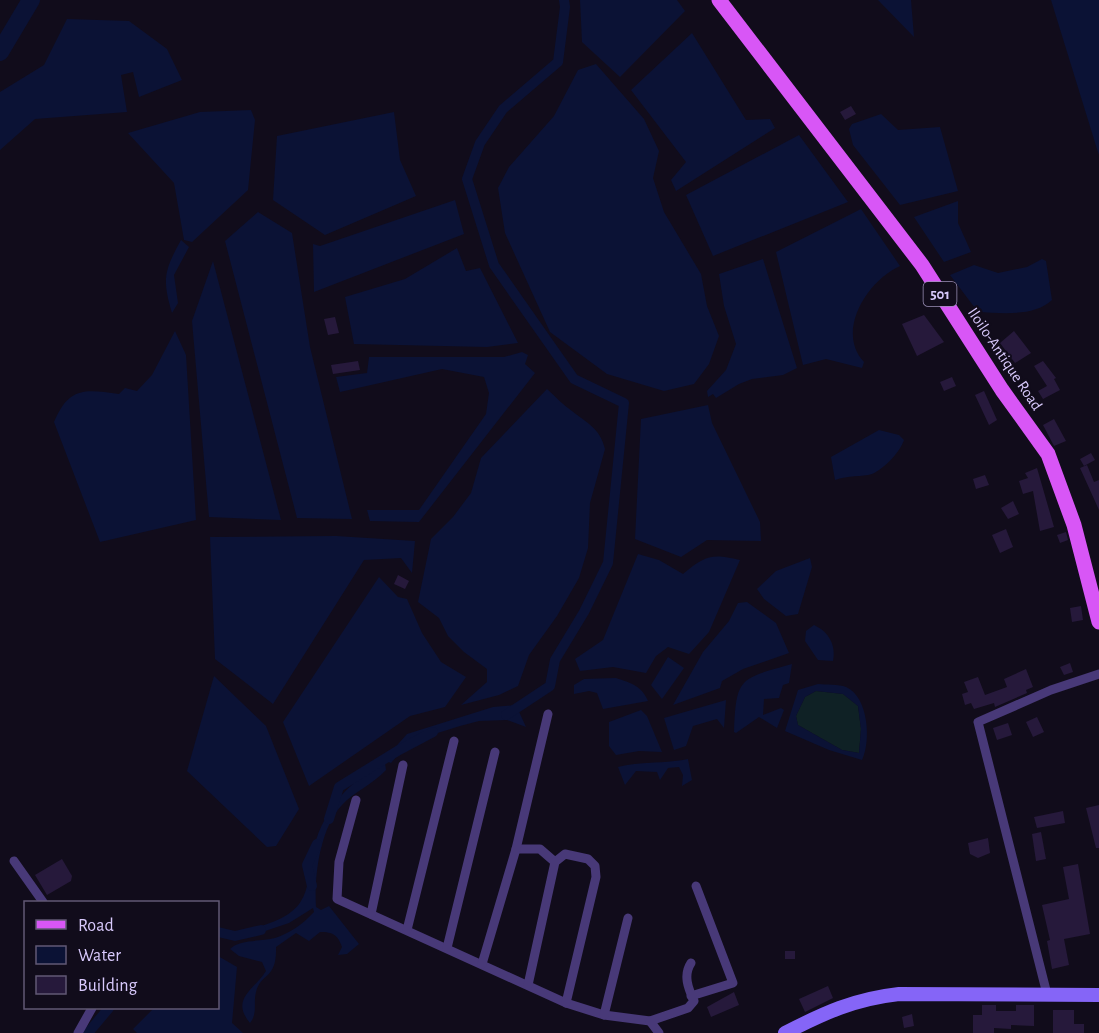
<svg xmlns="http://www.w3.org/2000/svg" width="1099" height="1033" font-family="'Alegreya Sans',sans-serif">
<rect width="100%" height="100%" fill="#110c1b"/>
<polygon fill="#0f2125" points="816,691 843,694 858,706 861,729 859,753 842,750 798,725 796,716 805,697"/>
<g fill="#0b1235" fill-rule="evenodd">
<polygon points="580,0 677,0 685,11 620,77 582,42"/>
<polygon points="878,0 911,0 914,37"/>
<polygon points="1051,0 1099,0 1099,155 1097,149"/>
<polygon points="67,19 129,21 167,49 182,80 139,97 133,72 121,75 127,112 35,119 0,150 0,92 44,65"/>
<polygon points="692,33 746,120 770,119 775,128 676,191 671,180 686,162 631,90"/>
<polygon points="596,64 644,119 659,151 653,178 664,212 701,274 707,306 719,336 709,364 694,384 664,391 607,374 550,332 505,233 498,188 509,167 554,116 578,70"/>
<polygon points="251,110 255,120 248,190 192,242 184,240 174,183 128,133 200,112"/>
<polygon points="394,112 400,160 416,196 325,235 273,200 277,136"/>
<polygon points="881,114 898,130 940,127 958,191 900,205 853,145 849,129 852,124"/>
<polygon points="799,135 848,202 713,256 686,195"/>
<polygon points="455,200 464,234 314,292 313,244 320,246"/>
<polygon points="958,201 958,223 971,252 944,262 914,217"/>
<path d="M861 209 900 266C868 280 835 331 864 362L862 368 826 359 803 365 776 252Z"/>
<polygon points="258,212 292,233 310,347 352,519 297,518 225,241"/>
<path d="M181 240 189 247 174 275 178 303 172 313C162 279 164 271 181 240Z"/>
<polygon points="457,248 466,271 480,268 518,343 487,347 354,344 345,297 405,279"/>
<polygon points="763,259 797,368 783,375 752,379 739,384 716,398 713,394 708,397 707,391 726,370 736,344 724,306 719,274"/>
<path d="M1042 259 1046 261 1052 300C1034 317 1001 313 978 312L950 275 974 265 998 273 1027 267Z"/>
<polygon points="213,261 281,520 209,517 192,321"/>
<path d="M175 331 186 355 196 520 100 542 54 422C69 387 84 389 119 394L125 388 137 391 152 375Z"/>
<polygon points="522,352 528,355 525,364 535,373 419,522 370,521 367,510 419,510 486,414 489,393 484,377 442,369 340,392 336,377 367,373 369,357 504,357"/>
<path d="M547 389C555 396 563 405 572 411 587 423 600 428 605 449L590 503 588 548 579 578 557 616 529 655 518 686 499 695 461 705 487 682V669L464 652 448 636 439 618 418 602 431 539 453 517 471 493 481 458Z"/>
<polygon points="708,405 712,423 760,522 761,541 707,540 681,557 635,539 641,419"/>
<path d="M879 430 899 435 904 440C900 452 884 469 872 474 862 477 848 475 835 480L831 457Z"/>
<polygon points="336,536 415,541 412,573 401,558 364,560 273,704 215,659 210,537"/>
<path d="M638 554 659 560 683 574C705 556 711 553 740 560L709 632 689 654 668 647 656 656 646 673 613 667 580 671 575 659 603 640Z"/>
<polygon points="810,558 812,567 798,614 786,616 764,599 757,589 776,571"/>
<polygon points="379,577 398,597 407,599 422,633 441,662 466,677 445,707 410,716 309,786 283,722"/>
<polygon points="747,602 776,623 789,653 743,669 722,681 720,688 673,705 703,652 729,621 738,603"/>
<path d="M814 625C829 632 836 645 833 661L818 660 805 641 806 631Z"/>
<polygon points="668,657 684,668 662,699 651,685"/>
<path d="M792 664 789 683 783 685 779 698 764 699 763 715 781 708 784 710 777 728 759 717 736 733 734 732C736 676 740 679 792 664Z"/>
<polygon points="214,676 266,726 299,809 276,846 267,847 187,771"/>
<path d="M616 678C631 683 642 686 648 701L603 709 597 693 589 691 574 694V685L584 679Z"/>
<path d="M818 684C826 685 839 684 846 687 869 697 871 742 862 760L829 750 785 731 798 690ZM816 691 843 694 858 706 861 729 859 753 842 750 798 725 796 716 805 697Z"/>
<polygon points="726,700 724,728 717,719 693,726 686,746 674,750 664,718"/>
<polygon points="516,705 526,727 507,720 479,721 460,726 409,742 391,763 384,760 407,734 493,707"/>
<polygon points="641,710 647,716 662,752 639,751 616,755 609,746 609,722"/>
<path d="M688 759 692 780 682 786 683 775 679 767 668 768 660 780 657 772 636 771 625 785 618 767C640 761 665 764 688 759Z"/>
<path d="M385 763 386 770C372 785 355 791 342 805 320 828 314 876 316 907L321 910 329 906 359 944 347 954 338 955 342 947C338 935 333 932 320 932L309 941 296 933 276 947C277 980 261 972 256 992 253 1004 258 1013 250 1023 230 999 254 990 266 971L262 962 239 956 230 949C240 939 260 942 275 938 290 933 303 924 314 912L313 908 289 923 253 935 249 933 250 929C267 925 292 917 301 901 309 889 309 870 312 856 320 814 347 781 385 763Z"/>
<polygon points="218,956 237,967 232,1023 243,1033 137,1033 133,1029 154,1008 218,1008"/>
</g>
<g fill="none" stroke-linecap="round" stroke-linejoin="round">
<g stroke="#0b1235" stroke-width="10">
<polyline points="506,715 550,686 555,660 584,612 608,563 624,403 574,379 494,265 467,179 480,143 503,109 558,62 565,7 564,0"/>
<polyline points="329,819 339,787 399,750 433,732"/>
<polyline points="312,886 307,865 317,844"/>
<polyline points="218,932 235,936 261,930"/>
<polyline points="88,1033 109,1008"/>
</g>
<polyline stroke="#0b1235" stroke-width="18" points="0,52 31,0"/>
</g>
<g fill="#26193b">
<polygon points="851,106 856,114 845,120 840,112"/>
<polygon points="924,315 944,342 917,356 902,324"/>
<polygon points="335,317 339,333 328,335 324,319"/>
<polygon points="1014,331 1031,353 1015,363 1000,343"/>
<polygon points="358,361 360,370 333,374 331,365"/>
<polygon points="1043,361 1056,378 1054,379 1060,390 1043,399 1038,391 1047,386 1034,366"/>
<polygon points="952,377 956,386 944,391 940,382"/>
<polygon points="984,391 997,420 989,425 975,395"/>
<polygon points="1054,419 1066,441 1054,446 1043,425"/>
<polygon points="1091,453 1095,460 1084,466 1080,459"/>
<polygon points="1087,465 1094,482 1099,480 1099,510 1080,468"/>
<polygon points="1037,468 1054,527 1040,531 1033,491 1023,494 1019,481 1028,478 1025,473"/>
<polygon points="985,475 989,485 976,489 973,479"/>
<polygon points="1013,501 1019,514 1008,519 1001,508"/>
<polygon points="1006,529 1013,547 1000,553 992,535"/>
<polygon points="1066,532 1068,540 1060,543 1057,535"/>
<polygon points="398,575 409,581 405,589 394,584"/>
<polygon points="1081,606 1083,620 1072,622 1070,608"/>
<polygon points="1070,663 1073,672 1064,675 1060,667"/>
<polygon points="1026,669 1033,687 1026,690 1027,693 995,707 994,703 974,709 971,703 965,705 962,694 968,692 964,682 978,677 985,695 1007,687 1004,679"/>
<polygon points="1037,717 1044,732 1033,737 1026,722"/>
<polygon points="1008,723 1012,735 997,740 993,728"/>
<polygon points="1099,805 1099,848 1096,848 1086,808"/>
<polygon points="1063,811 1065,823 1037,828 1034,817"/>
<polygon points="1041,832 1046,859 1036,861 1032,834"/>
<polygon points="988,838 990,853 978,858 970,854 968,843"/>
<polygon points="62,859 72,876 71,881 47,895 35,875"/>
<polygon points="1078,864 1090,934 1064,939 1069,965 1052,969 1047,941 1050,940 1042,905 1069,899 1063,867"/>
<rect x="785" y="951" width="10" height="8"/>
<polygon points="828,986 833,998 805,1012 799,999"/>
<polygon points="734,992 739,1005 711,1017 707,1007"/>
<polygon points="982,1005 996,1005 996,1011 1016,1011 1016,1005 1034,1005 1034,1026 1011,1025 1011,1029 994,1028 994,1033 973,1033 973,1015 982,1015"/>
<polygon points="1053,1010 1074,1010 1074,1024 1084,1024 1084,1033 1053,1033"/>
<polygon points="912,1014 914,1026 904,1028 902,1017"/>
</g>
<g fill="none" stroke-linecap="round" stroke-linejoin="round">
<g stroke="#483978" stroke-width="9">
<polyline points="356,800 339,862 337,899 566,1003 604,1015 650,1021"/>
<polyline points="516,849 540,849 555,862"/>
<polyline points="14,861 43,902"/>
<polyline points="371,914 403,765"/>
<polyline points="407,930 454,741"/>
<polyline points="447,948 495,752"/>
<polyline points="482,964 516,849 548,714"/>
<polyline points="528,985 555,862 565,854 588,859 595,866 596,877 566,1003"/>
<polyline points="1047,994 978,722 1051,690 1099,674"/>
<polyline points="691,996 733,983 696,886"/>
<polyline points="604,1015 628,918"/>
<polyline points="78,1033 92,1008"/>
<path d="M659 1033 650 1021 688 1008 694 1001C688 988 683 975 691 963"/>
</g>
<path stroke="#8565f7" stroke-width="14" d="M785 1033C824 1013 854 999 899 994L1099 995"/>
<polyline stroke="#d856f6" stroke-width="15" points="719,0 922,265 1002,390 1048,454 1074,525 1099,622"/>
</g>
<g text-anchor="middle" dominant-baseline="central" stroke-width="4.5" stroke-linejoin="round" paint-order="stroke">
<rect fill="#110c1b" stroke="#9c90b8" stroke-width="1.5" x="923.5" y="282" width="33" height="24" rx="4.5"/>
<g font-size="15" font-weight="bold" fill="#d8c9fc">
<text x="940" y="294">501</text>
</g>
<g font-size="16" fill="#d8c9fc" stroke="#110c1b">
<text transform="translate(1005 359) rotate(56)">Iloilo-Antique Road</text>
</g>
</g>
<rect x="24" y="901" width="195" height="108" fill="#110c1b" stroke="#615875" stroke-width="1.5"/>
<rect x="36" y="920" width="30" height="9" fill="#d856f6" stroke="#615875" stroke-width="1.5"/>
<text x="78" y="931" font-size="18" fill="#d8c9fc">Road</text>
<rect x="36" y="946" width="30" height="18" fill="#0b1235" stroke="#615875" stroke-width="1.5"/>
<text x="78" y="961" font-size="18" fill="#d8c9fc">Water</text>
<rect x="36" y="976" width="30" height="18" fill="#26193b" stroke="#615875" stroke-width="1.5"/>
<text x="78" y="991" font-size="18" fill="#d8c9fc">Building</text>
</svg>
